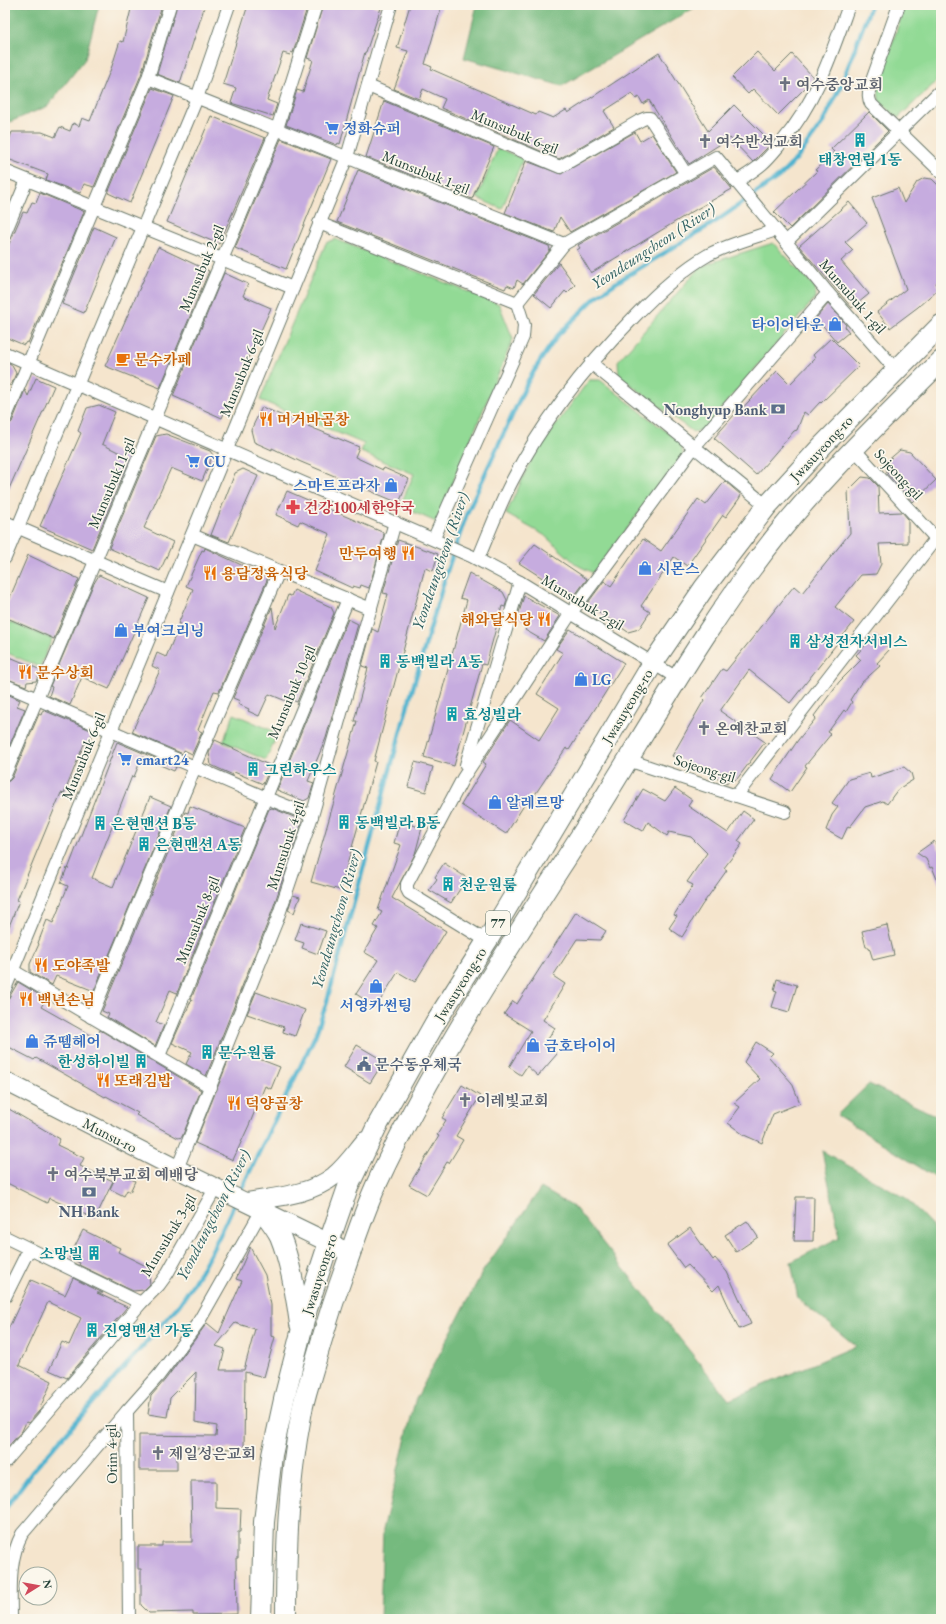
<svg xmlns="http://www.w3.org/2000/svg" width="946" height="1624" font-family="'EB Garamond','Noto Serif KR',serif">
<rect width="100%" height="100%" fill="#fbf7ec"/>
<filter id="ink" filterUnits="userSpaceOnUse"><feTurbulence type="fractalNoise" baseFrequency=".025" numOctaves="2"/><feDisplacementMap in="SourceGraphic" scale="8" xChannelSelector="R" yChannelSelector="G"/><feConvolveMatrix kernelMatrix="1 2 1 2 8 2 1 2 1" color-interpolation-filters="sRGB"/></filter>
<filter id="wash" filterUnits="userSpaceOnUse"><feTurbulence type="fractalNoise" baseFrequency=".012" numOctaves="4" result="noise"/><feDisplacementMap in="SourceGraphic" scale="16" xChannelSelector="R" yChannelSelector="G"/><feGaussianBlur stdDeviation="0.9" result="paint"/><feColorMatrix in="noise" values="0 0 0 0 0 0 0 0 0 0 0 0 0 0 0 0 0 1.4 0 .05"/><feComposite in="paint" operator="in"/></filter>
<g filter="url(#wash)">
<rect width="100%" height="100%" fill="#f5e5cd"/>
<g fill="#92da95" stroke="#588c64">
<polygon points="905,5 941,5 941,77 898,118 879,101 878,86"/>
<polygon points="498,148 523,159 502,209 477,198"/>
<polygon points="335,239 499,304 513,339 436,522 400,506 414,474 361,452 364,444 260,400 326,243"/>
<polygon points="773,243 815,287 816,297 703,430 693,432 619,376 618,361 699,268 710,263"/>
<polygon points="589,380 600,380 681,443 683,455 593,573 577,565 544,535 506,514 533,456"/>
<polygon points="5,620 52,639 40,667 5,652"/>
<polygon points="234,714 278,733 266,760 223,742"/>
</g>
<g fill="#75ba7e" stroke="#4a7c59">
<polygon points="5,5 99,5 85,59 48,106 5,124"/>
<polygon points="477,5 699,5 562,86 464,58"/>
<polygon points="869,1084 941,1118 941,1181 837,1115"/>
<polygon points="822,1151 906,1198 941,1235 941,1619 380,1619 383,1530 415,1401 483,1271 541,1188 575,1208 729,1400 856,1346 798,1299 791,1262 840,1237"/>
</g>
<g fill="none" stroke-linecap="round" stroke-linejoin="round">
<g stroke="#50b3cf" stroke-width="4.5">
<polyline points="238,1196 315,1036 326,1005 405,715 447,571 467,513 528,381 542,358 558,335 596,297 617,282 718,220 781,175 798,157 823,122 841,86 871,5"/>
<path d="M5 1509 32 1472 179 1305C203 1271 218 1240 235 1202"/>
</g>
</g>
<g id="blocks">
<g fill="#c6acdf" fill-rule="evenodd">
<polygon points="132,5 162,5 141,75 94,187 84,184 80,193 46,180 48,174 5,158 5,151 12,132 42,132 55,137 60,127 70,131 73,123 79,126 82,118 90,121 112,66 120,41 123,42"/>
<polygon points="177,5 205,5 180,83 157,74"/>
<polygon points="248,5 308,5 293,53 291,52 290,55 283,53 267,100 277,104 273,116 231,103 236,88 223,84"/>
<polygon points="323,5 371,5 381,8 366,52 365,52 340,144 338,143 337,145 286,125 297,90 303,92 313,60 307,58"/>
<polygon points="410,5 442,5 425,64 432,67 431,69 536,115 538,112 553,118 566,110 568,113 659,53 708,131 734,105 772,143 753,162 730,138 689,164 649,100 643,104 639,97 636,99 632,93 604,111 614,127 559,159 441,108 445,99 423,89 419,99 394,89 408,51 397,48"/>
<polygon points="757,52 775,71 792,54 813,77 811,82 778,115 753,89 748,94 732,77"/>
<polygon points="152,88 174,96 130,203 108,193"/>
<polygon points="384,101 494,147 472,199 366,157"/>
<polygon points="869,112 888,131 790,228 774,212 817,171 815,170 834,152 831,149"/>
<polygon points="211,116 265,138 219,244 167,222"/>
<polygon points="635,132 640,141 652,134 676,172 570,232 560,217 554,232 505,213 526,161 561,174"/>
<polygon points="281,139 331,159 286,269 235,248"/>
<polygon points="714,167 732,189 688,214 591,273 577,250 580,248 578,245"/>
<polygon points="358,170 549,246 550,250 523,284 517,280 514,288 507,285 505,289 337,222"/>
<polygon points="924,178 932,179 941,188 941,278 936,283 939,288 918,307 890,328 877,312 906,289 872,198 898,188 904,203 917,182"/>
<polygon points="40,193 83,211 84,212 28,343 26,342 24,345 5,337 5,253 23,212 27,213 32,202 36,203"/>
<polygon points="849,202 867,223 845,242 853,250 841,261 869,294 852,308 799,246"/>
<polygon points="94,227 116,237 84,313 62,304"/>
<polygon points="158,247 209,271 160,388 105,366"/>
<polygon points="559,263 575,285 567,293 565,291 551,308 534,294"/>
<polygon points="224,273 248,284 243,296 271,308 222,418 173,396"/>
<polygon points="828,304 846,325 845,327 849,332 837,342 816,318"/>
<polygon points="831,338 859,366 821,403 820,402 808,415 804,412 797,430 794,431 756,475 714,438 735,414 736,415 777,371 790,384 815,358 813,355"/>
<polygon points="5,361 11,364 16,373 11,386 5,383"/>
<polygon points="36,378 54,386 5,498 5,433 8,425 12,422 25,390 28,396"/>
<polygon points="99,405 115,412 102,444 130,458 92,549 40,526 81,433 78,431 87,408"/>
<polygon points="262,407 290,419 292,416 309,424 308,426 359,447 355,457 383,470 384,468 409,479 399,503 301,462 272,448 272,450 254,442 251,430"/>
<polygon points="166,434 210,451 213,455 202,481 171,468 144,528 173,542 160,571 109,548 156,436"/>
<polygon points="900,450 910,452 936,480 913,502 887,473 886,462"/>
<polygon points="243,469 258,476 229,542 211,535 235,473"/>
<polygon points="862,477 870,478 878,486 879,513 902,512 908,519 908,543 879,544 881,564 876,574 861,575 835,607 854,622 790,703 749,670 720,711 765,742 737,779 725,783 706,772 707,771 672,756 704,700 702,698 722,669 726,671 794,586 802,593 850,533 848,491"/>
<polygon points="725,481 741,495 739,499 726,517 723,515 687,566 674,557 641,606 650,612 639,629 628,632 587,604 604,581 611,586 643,539 661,551 698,499 706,505"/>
<polygon points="287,491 382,532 384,535 369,588 361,585 360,588 353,586 352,588 315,571 330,534 300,521 298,525 276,515"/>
<polygon points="398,540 438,554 433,571 425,568 374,761 376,762 340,890 311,882 357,721 354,721 368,668 362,666 372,629 378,632 388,594 383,593"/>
<polygon points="535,544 587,579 575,595 569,595 519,563"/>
<polygon points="205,548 267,577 267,580 219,692 214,691 198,730 202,732 192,754 184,750 183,754 132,732 160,670 152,666 157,653 166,657 180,624 178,624 193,589 186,586 202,550 204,551"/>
<polygon points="28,555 79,579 54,639 5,617 5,609"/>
<polygon points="469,573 503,592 507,600 505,607 502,606 486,665 482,664 454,766 424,757 467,600 460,598"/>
<polygon points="99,575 149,598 109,689 82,677 70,705 49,696 52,687 50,686 93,585"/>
<polygon points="294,590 331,607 334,613 297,702 287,698 286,701 269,694 259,716 248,711 249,709 238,704 240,701 233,698 272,607 275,628 288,595 291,596"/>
<polygon points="524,596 560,616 544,641 525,630 528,624 518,616"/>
<polygon points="348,619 358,624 326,738 308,781 314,783 309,798 304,801 277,790"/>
<polygon points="570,629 624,663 569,750 566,748 534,796 531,794 506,834 461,805 486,764 483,762 510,720 539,740 559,708 537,694 563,653 556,649"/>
<polygon points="875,635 890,649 877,663 880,666 860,684 850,700 852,702 846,712 844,710 828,732 831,734 805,766 807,767 790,792 772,779 798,740 816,718 814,716 839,682 861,660 856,655"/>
<polygon points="5,655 41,670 36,681 27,682 26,686 5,678"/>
<polygon points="5,693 20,700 17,706 25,709 5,756"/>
<polygon points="43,710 93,731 87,746 84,744 64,794 61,793 17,900 19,901 6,934 5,782 9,781 12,778 39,714 41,715"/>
<polygon points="215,740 271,766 263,784 234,772 233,775 211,765 209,753"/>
<polygon points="117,742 176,767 174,771 142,757 134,777 132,776 92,878 113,887 150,797 171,806 94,991 56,976 52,985 30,972 30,964 39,944 38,943 47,920 53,923 68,886 61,883 67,868 68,869"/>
<polygon points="415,762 433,767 426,792 408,787"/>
<polygon points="904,767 911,773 913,780 898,789 887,804 883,801 865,807 850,827 848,826 842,839 826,830 832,815 838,807 832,803 849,779 870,773 871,778"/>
<polygon points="675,788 692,800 688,806 728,833 743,811 754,819 738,841 742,844 724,868 727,870 702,905 682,937 669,928 677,916 674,915 693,885 687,882 707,853 691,837 669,832 667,836 648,822 643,831 624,820 643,789 665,801"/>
<polygon points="190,806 245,828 177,993 170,990 156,1022 164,1025 155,1046 107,1017 109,1014 102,1011 185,812 188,813"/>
<polygon points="272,808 301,820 302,822 270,917 206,1076 186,1064 192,1052 172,1043 192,999 191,999 269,809"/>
<polygon points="400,821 422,828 415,854 392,898 446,931 415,982 398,972 376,1007 356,994 378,960 364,952 378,928 374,926 382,912 378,910 401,845 394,843"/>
<polygon points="934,841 941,852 941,889 932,867 930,868 926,859 917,853"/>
<polygon points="444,863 467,878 451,903 429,890 437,879 435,877"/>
<polygon points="293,895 300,897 294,913 288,910"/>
<polygon points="576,912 606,931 600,940 577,939 553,976 565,984 543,1020 555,1028 545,1044 557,1054 538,1076 527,1066 521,1075 509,1067 531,1031 504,1014 513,1001 517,1004"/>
<polygon points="301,923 326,931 318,954 302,948 304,943 295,940"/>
<polygon points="887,925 894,955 873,960 869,947 866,947 862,931"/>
<polygon points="777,979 797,985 789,1012 772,1007 777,991 774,990"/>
<polygon points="18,982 46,999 41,1007 96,1038 100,1030 201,1090 182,1137 178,1138 136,1115 138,1113 106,1096 105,1097 36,1058 34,1060 5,1045 5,1011 8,1001 7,1001"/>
<polygon points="256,992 305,1010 295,1036 283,1032 284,1027 247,1014"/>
<polygon points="756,1042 773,1053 769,1057 792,1083 800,1103 773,1114 762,1143 744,1135 728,1123 740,1107 734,1103 760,1079 744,1062"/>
<polygon points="357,1045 384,1061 370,1083 344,1067"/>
<polygon points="233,1049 280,1067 271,1089 265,1086 250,1123 233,1160 195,1143"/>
<polygon points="462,1085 480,1096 456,1136 463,1140 449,1163 447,1162 427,1195 409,1185 439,1136 437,1135 446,1120 442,1118"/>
<polygon points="9,1109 60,1139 57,1145 84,1158 80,1166 113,1181 95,1219 49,1198 47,1203 5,1182 5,1115"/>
<polygon points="118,1172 135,1181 130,1192 127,1190 124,1196 110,1189"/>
<polygon points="796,1197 814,1197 813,1241 794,1241"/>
<polygon points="747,1221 758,1237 736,1252 725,1235"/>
<polygon points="690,1228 713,1260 715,1258 727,1272 751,1324 739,1329 719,1285 713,1291 688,1265 684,1268 667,1245"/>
<polygon points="83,1230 120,1248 118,1252 152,1269 149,1276 150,1284 144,1290 133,1291 79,1265 80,1263 69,1258"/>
<path d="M250 1247 265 1275 271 1305V1336L275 1337 264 1377 245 1372 244 1449 177 1448V1470H139V1435L216 1436 217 1426 195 1422 196 1372 170 1398 167 1417 148 1414 151 1396 165 1380 207 1323 219 1333 242 1281 236 1279ZM235 1323 255 1329 244 1370H220L225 1349 216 1346Z"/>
<polygon points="73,1278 103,1293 97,1293 127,1307 67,1378 49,1370 62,1342 69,1345 81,1318 48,1302 19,1365 52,1381 40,1408 41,1409 28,1423 26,1422 22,1431 5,1450 5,1336 31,1280 65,1295"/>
<polygon points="191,1481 216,1481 216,1508 241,1509 240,1532 238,1532 238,1558 236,1558 237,1614 193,1615 193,1612 149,1613 141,1605 141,1569 138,1569 138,1546 162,1546 162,1542 192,1542"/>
</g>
</g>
</g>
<g filter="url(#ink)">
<use href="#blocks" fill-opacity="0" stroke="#6a786a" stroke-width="1"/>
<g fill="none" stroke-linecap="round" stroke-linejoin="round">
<defs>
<g id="street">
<path d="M899 5 870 86C868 93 868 98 871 104L941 172"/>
<polyline points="148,78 564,244"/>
<polyline points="368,86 560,167 641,120 646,118 650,118 686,174"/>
<polyline points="5,171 293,288"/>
<path d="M736 182C745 176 754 171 762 164 769 158 776 149 782 142 817 100 831 55 849 5"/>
<polyline points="319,223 517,303"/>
<polyline points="5,233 27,180"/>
<polyline points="786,242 941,90"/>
<polyline points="517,303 564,244 716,157 828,293 896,370"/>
<polyline points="5,353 471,556 520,582 677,678"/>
<polyline points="591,363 767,506"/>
<polyline points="5,419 148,78 170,5"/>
<polyline points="854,449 941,544"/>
<polyline points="5,522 168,592"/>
<polyline points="192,535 371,609"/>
<polyline points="434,538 523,337 524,325 517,303"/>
<polyline points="5,558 197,98 229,5"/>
<path d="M478 559C489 533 499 506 512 481 543 420 586 366 634 317 656 294 680 271 708 255 729 244 753 238 776 230"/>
<polyline points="5,685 264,797 312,816"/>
<polyline points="628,760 785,812"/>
<polyline points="466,765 520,582"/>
<polyline points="5,775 277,129 316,5"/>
<polyline points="736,796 936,538"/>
<polyline points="487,941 409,893 407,889 407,884 463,778 571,613 694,447 828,293"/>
<polyline points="5,966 211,1087"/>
<polyline points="5,989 347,157 391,5"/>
<polyline points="91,1017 195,767 279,571"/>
<polyline points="159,1056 348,599"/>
<polyline points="177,1169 277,920 312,816 395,522"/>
<polyline points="5,1237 141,1303"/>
<polyline points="5,1297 29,1249"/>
<polyline points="5,1462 141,1303 159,1285 167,1274 216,1187"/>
<path d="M11 1619C11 1590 8 1560 22 1534L127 1411"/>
<polyline points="129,1619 127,1411 159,1375 198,1323 262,1210"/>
</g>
<g id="secondary">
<polyline points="5,1081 177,1169 350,1253"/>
<path d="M246 1202C275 1197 310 1195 334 1176 346 1166 355 1153 365 1141"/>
</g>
<g id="primary">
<path d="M262 1210C268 1218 275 1226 280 1236 291 1263 296 1294 300 1324"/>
<polyline points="261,1619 264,1522 272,1455 285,1395 307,1309 329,1242 348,1187 377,1126 435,1023 487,941 653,663 704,588 767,506 822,446 941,325"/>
<path d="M286 1619C286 1551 288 1483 301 1416 303 1402 308 1387 312 1373 321 1343 329 1313 340 1283 352 1249 363 1213 378 1181 436 1057 512 943 585 829 649 728 706 623 781 530 830 470 886 416 941 361"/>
</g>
</defs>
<use href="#street" stroke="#6a786a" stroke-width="14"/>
<use href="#secondary" stroke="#6a786a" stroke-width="20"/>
<use href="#primary" stroke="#6a786a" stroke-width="22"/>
<use href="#street" stroke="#fff" stroke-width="12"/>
<use href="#secondary" stroke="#fff" stroke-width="18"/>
<use href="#primary" stroke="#fff" stroke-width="20"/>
</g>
</g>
<defs>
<symbol id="church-bare" viewBox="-9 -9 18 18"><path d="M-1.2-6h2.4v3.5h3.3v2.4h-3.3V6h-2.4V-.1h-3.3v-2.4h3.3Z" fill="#6b7280" stroke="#fbf7ec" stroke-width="2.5" paint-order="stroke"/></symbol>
<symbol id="supermarket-bare" viewBox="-9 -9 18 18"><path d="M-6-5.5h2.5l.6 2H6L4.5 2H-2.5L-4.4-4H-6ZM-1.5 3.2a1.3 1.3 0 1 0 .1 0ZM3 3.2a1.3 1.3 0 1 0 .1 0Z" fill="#3f7fe0" stroke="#fbf7ec" stroke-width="2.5" paint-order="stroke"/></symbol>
<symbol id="building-bare" viewBox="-9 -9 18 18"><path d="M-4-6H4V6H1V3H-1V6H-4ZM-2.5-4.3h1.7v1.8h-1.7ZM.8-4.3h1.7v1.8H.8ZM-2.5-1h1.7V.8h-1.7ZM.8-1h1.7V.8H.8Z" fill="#0f9aa8" stroke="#fbf7ec" stroke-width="2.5" paint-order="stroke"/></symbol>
<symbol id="shop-bare" viewBox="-9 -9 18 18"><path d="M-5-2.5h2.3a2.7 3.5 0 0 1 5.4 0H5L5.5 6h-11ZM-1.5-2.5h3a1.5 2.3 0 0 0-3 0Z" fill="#3f7fe0" stroke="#fbf7ec" stroke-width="2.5" paint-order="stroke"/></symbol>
<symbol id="cafe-bare" viewBox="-9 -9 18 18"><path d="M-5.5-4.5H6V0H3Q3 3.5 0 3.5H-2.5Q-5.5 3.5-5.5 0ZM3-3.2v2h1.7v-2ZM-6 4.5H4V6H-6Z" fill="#e8710a" stroke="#fbf7ec" stroke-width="2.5" paint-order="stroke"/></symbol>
<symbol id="bank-bare" viewBox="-9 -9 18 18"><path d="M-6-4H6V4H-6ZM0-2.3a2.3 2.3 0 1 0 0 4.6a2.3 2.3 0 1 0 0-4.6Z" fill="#5c6f8a" stroke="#fbf7ec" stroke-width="2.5" paint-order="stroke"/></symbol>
<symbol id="restaurant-bare" viewBox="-9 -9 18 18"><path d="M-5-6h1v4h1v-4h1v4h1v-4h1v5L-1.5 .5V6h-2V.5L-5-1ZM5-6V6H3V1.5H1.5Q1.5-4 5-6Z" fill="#e8710a" stroke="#fbf7ec" stroke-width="2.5" paint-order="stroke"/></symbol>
<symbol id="pharmacy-bare" viewBox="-9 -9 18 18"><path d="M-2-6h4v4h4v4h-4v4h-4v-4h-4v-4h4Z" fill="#e0444e" stroke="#fbf7ec" stroke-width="2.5" paint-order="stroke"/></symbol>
<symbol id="civic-bare" viewBox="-9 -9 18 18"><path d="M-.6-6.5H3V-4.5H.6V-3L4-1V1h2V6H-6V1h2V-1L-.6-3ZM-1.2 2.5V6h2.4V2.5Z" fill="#5c6f8a" stroke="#fbf7ec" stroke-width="2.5" paint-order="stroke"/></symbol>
</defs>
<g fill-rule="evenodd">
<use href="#church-bare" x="775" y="74" width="20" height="20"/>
<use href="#supermarket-bare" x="322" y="118" width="20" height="20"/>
<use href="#building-bare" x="850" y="130" width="20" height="20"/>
<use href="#church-bare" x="695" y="131" width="20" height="20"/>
<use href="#shop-bare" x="825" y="314" width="20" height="20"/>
<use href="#cafe-bare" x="113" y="349" width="20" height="20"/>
<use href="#bank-bare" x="768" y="399" width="20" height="20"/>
<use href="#restaurant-bare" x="256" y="409" width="20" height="20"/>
<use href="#supermarket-bare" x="183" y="451" width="20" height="20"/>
<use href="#shop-bare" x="381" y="475" width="20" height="20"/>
<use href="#pharmacy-bare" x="283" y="497" width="20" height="20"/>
<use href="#restaurant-bare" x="398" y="543" width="20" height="20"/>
<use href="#shop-bare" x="635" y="558" width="20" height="20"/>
<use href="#restaurant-bare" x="200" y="563" width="20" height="20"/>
<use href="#restaurant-bare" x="534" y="609" width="20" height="20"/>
<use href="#shop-bare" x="111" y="620" width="20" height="20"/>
<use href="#building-bare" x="785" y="631" width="20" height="20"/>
<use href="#building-bare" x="375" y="651" width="20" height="20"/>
<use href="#restaurant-bare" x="15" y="662" width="20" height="20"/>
<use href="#shop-bare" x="571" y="669" width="20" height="20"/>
<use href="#building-bare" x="442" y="704" width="20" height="20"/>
<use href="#church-bare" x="694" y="718" width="20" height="20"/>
<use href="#supermarket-bare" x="115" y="749" width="20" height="20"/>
<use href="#building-bare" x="243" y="759" width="20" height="20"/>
<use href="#shop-bare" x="485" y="792" width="20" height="20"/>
<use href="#building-bare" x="334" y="812" width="20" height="20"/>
<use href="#building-bare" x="90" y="813" width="20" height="20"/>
<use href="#building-bare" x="134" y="834" width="20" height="20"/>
<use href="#building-bare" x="438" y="874" width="20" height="20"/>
<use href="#restaurant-bare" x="31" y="955" width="20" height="20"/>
<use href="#shop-bare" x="366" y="976" width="20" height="20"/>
<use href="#restaurant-bare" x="16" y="989" width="20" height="20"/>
<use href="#shop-bare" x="22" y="1031" width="20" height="20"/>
<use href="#shop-bare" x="523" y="1035" width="20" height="20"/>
<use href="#building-bare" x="197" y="1042" width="20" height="20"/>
<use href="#building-bare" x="131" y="1051" width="20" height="20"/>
<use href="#civic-bare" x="354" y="1054" width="20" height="20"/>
<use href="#restaurant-bare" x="93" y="1070" width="20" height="20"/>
<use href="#church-bare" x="455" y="1090" width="20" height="20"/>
<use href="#restaurant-bare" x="224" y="1093" width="20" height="20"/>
<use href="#church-bare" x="43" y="1164" width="20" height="20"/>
<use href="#bank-bare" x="79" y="1182" width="20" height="20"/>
<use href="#building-bare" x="84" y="1243" width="20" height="20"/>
<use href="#building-bare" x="82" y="1320" width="20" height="20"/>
<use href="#church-bare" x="148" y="1443" width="20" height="20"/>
</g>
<g text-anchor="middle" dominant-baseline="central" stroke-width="3.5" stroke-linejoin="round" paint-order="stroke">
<rect fill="#fbf7ec" stroke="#61756b" stroke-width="1" x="486" y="911" width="24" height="24" rx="3"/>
<g font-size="14" font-weight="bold" fill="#1f3d34">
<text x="498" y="923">77</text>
</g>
<g font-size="15" font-weight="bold" fill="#5b616d" stroke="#fbf7ec" text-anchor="start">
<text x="796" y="84">여수중앙교회</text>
<text x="716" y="141">여수반석교회</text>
<text x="715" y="728">온예찬교회</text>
<text x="476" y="1100">이레빛교회</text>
<text x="64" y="1174">여수북부교회 예배당</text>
<text x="169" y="1453">제일성은교회</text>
</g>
<g font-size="15" font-weight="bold" fill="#366cbe" stroke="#fbf7ec" text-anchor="start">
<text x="343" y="128">정화슈퍼</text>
<text x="824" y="324" text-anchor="end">타이어타운</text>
<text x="204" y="461">CU</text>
<text x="380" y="485" text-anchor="end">스마트프라자</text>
<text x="656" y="568">시몬스</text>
<text x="132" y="630">부여크리닝</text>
<text x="592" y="679">LG</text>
<text x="136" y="759">emart24</text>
<text x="506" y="802">알레르망</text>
<text x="376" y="1005" text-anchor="middle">서영카썬팅</text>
<text x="43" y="1041">쥬뗌헤어</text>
<text x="544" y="1045">금호타이어</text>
</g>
<g font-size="15" fill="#1f3d34" stroke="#fbf7ec">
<text transform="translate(515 131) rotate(23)">Munsubuk 6-gil</text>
<text transform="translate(426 172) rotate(22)">Munsubuk 1-gil</text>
<text transform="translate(201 268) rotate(-67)">Munsubuk 2-gil</text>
<text transform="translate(853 296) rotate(49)">Munsubuk 1-gil</text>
<text transform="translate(241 373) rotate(-68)">Munsubuk 6-gil</text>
<text transform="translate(821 448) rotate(-47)">Jwasuyeong-ro</text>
<text transform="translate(899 474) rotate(47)">Sojeong-gil</text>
<text transform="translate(111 483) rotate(-67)">Munsubuk11-gil</text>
<text transform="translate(583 602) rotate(31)">Munsubuk 2-gil</text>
<text transform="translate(291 692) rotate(-67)">Munsubuk 10-gil</text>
<text transform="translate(627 706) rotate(-59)">Jwasuyeong-ro</text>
<text transform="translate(83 756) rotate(-68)">Munsubuk 6-gil</text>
<text transform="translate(705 768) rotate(17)">Sojeong-gil</text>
<text transform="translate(285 845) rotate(-72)">Munsubuk 4-gil</text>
<text transform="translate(197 920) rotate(-68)">Munsubuk 8-gil</text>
<text transform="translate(460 984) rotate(-58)">Jwasuyeong-ro</text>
<text transform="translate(110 1135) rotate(27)">Munsu-ro</text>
<text transform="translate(168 1235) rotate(-59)">Munsubuk 3-gil</text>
<text transform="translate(319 1274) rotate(-72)">Jwasuyeong-ro</text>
<text transform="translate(111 1454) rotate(-91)">Orim 4-gil</text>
</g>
<g font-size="15" font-weight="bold" fill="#0d838f" stroke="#fbf7ec" text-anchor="start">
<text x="860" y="159" text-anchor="middle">태창연립 1동</text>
<text x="806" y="641">삼성전자서비스</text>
<text x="396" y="661">동백빌라 A동</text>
<text x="463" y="714">효성빌라</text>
<text x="264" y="769">그린하우스</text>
<text x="355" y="822">동백빌라 B동</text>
<text x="111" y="823">은현맨션 B동</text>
<text x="155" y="844">은현맨션 A동</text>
<text x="459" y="884">천운원룸</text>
<text x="218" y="1052">문수원룸</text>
<text x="130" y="1061" text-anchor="end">한성하이빌</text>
<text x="83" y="1253" text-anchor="end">소망빌</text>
<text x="103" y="1330">진영맨션 가동</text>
</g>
<g font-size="15" font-weight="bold" fill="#c56008" stroke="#fbf7ec" text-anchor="start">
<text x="134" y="359">문수카페</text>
<text x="277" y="419">머거바곱창</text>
<text x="397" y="553" text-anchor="end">만두여행</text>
<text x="221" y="573">용담정육식당</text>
<text x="533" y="619" text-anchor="end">해와달식당</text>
<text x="36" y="672">문수상회</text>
<text x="52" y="965">도야족발</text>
<text x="37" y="999">백년손님</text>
<text x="114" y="1080">또래김밥</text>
<text x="245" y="1103">덕양곱창</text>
</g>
<g font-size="15" font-weight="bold" fill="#4e5e75" stroke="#fbf7ec" text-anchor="end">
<text x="767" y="409">Nonghyup Bank</text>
<text x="375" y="1064" text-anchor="start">문수동우체국</text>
<text x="89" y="1211" text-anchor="middle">NH Bank</text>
</g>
<g font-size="15" font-weight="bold" fill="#be3a42" stroke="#fbf7ec" text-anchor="start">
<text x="304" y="507">건강100세한약국</text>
</g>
<g font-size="16" font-style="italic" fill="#2e6062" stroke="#fbf7ec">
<text transform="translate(653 246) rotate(-33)">Yeondeungcheon (River)</text>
<text transform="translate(440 561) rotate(-71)">Yeondeungcheon (River)</text>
<text transform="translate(336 919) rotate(-74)">Yeondeungcheon (River)</text>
<text transform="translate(213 1215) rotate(-63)">Yeondeungcheon (River)</text>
</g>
</g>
<rect width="946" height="1624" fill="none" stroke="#fbf7ec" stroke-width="20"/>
<g transform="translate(38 1586) rotate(79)"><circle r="19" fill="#fbf7ec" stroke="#a3ada2"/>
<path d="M0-3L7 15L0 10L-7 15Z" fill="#d1495b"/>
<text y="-6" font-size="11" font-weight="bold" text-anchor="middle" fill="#1f3d34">N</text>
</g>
</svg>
